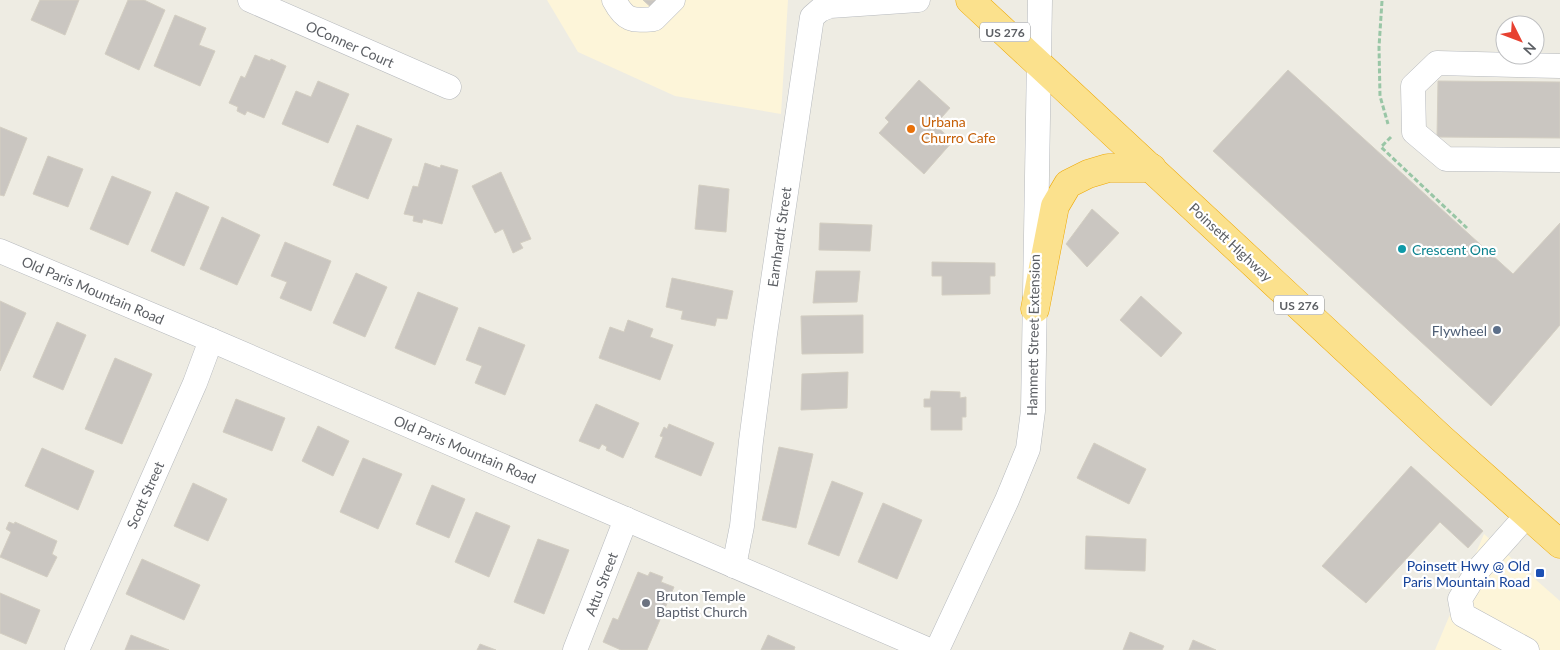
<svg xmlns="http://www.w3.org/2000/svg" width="1560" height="650" font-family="Lato,sans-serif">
<rect width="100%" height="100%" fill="#eeece3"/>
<g fill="#fdf5d9">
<polygon points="547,0 788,0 781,114 675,96 578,52"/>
<polygon points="1484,534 1560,601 1560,650 1435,650"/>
</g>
<g fill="#cac6c1" stroke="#d3cec2">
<polygon points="40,0 79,0 65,35 31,20"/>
<polygon points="128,0 144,0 165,10 139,70 105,54"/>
<polygon points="643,0 662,0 654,10"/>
<polygon points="175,15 206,28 199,45 215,51 200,86 154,66"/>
<polygon points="255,55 270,61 271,59 286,66 264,118 247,111 245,115 237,111 238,107 229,103 241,76 245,78"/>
<polygon points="1288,70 1513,274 1560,223 1560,325 1491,406 1213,151"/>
<polygon points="919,80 950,108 935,125 953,141 924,174 879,133 889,122 885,118"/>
<polygon points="318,81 349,94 328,143 282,124 296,91 311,97"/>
<polygon points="1438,81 1560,82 1560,138 1437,137"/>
<polygon points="357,125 392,139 368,199 333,185"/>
<polygon points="0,127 27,138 4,196 0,195"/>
<polygon points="48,156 83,169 68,207 33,194"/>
<polygon points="425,163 440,168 441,165 458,170 442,224 423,219 422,223 413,221 414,216 404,214 413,186 418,187"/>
<polygon points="501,172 531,239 520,243 523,248 513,253 503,229 495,233 472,186"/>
<polygon points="112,176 151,192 128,245 90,229"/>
<polygon points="699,185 729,189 726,232 695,229"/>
<polygon points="176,192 209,207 184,266 151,251"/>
<polygon points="1092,209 1119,233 1087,267 1066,244"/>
<polygon points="222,217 260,235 237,285 200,269"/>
<polygon points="820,223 872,225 870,251 819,250"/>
<polygon points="285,242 331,261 311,311 280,298 287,282 271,276"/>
<polygon points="932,262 995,263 995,276 990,276 990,294 942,295 942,276 932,276"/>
<polygon points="816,271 860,271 857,302 813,303"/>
<polygon points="356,273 387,287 365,337 333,323"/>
<polygon points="672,278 733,291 727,319 717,318 715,326 681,319 683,311 666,307"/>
<polygon points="418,292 458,308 435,365 395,348"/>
<polygon points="1141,296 1182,333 1161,357 1120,320"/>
<polygon points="0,301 26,313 0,371"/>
<polygon points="863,315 863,353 802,354 801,316"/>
<polygon points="628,320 653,329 650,337 673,345 660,380 599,358 610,327 624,332"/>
<polygon points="57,322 86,335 63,390 33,377"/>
<polygon points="479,327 525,345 505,395 475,383 482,366 466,360"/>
<polygon points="115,358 152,374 122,444 85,429"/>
<polygon points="848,372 847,408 801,410 802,374"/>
<polygon points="931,391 960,392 960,398 966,397 966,417 962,417 962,430 931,430 931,407 924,407 924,399 930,399"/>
<polygon points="236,399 285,418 272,451 223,432"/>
<polygon points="596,404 639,423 623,458 606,450 607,447 602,444 599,449 579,441"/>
<polygon points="669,424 714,443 701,476 655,457 663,437 660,436 664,427 667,429"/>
<polygon points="318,426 349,441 333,476 302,461"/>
<polygon points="1094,443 1146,469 1129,504 1077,478"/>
<polygon points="779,447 813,454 796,528 762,520"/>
<polygon points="42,448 94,471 78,510 25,486"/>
<polygon points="363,458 402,474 378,529 340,512"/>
<polygon points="1411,466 1483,531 1468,548 1440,522 1366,603 1322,566"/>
<polygon points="832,481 863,493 839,556 808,544"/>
<polygon points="193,483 227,499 208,541 174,526"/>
<polygon points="432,485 465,499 449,538 416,524"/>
<polygon points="883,503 922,520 897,579 858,562"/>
<polygon points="476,512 510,526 489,577 455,562"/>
<polygon points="9,522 14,524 15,522 57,541 52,554 57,557 47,577 0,557 11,532 6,529"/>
<polygon points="1086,536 1146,539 1145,571 1085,569"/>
<polygon points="538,539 569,550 544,614 514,602"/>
<polygon points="142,559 200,585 184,620 126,594"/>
<polygon points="638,572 648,576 650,572 663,577 661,582 674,587 647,650 621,650 603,642 613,618 618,620"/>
<polygon points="0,593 40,610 26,644 0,633"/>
<polygon points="1130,632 1164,646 1162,650 1123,650"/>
<polygon points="131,635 169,650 125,650"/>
<polygon points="768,635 795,647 794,650 761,650"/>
<polygon points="1193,640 1216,650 1189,650"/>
<polygon points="480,644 496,650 477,650"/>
</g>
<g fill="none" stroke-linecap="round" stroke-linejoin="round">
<defs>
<g id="minor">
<polyline points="250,0 449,87"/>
<path d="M614 0C625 21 632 21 654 19L673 0"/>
<polyline points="1560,66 1437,63 1413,86 1414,132 1446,159 1560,160"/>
<polyline points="0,251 211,340 929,650"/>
<polyline points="1527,515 1478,570 1460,599 1463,615 1527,650"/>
<polyline points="734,566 742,526 751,441 765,334 812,17 820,10 830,6 918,0"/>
<polyline points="77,650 195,383 211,340"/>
<polyline points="575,650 626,519"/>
<polyline points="937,650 1007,500 1028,449 1033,411 1040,0"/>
</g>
<g id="highway">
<polyline points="970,0 1441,438 1560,544"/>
<polyline points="1035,309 1055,206 1068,184 1088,174 1108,168 1152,168"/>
</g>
</defs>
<use href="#minor" stroke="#b6b9bd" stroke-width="25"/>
<use href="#highway" stroke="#eea803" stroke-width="29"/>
<g stroke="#99c6a6" stroke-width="3" stroke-dasharray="5 2.5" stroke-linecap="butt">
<polyline points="1382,1 1379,47 1380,96 1388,124"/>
<polyline points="1391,137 1381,147 1467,228"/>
</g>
<use href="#minor" stroke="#fff" stroke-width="24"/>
<use href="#highway" stroke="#fbe18d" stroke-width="28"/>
</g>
<circle fill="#e8710a" stroke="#fff" stroke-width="2" cx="911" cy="129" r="5"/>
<circle fill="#0f9aa8" stroke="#fff" stroke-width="2" cx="1402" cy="249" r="5"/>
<circle fill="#5c6f8a" stroke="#fff" stroke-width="2" cx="1497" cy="330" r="5"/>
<rect fill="#1a4fb4" stroke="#fff" stroke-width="2" x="1535" y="568" width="10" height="10" rx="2.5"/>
<circle fill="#6b7280" stroke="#fff" stroke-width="2" cx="646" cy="603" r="5"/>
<g text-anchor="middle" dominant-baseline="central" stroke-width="4.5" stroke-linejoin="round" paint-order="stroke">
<g fill="#fff" stroke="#8d8f92" stroke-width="1">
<rect x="980" y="22.5" width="50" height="19" rx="4"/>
<rect x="1274" y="295.5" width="50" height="19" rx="4"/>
</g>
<g font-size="12" font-weight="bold" fill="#5c5f64">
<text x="1005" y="32">US 276</text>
<text x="1299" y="305">US 276</text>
</g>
<g font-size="14" fill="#5c5f64" stroke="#fff">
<text transform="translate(350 44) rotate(24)">OConner Court</text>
<text transform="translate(779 237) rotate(-82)">Earnhardt Street</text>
<text transform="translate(1231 242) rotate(43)">Poinsett Highway</text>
<text transform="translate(93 290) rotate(23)">Old Paris Mountain Road</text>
<text transform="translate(1033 335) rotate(-89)">Hammett Street Extension</text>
<text transform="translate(465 449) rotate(23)">Old Paris Mountain Road</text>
<text transform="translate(145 495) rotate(-66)">Scott Street</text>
<text transform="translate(601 584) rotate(-69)">Attu Street</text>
</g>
<g font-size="14" fill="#c56008" stroke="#fff" text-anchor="start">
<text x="921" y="121">Urbana<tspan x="921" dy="16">Churro Cafe</tspan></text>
</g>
<g font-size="14" fill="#0d838f" stroke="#fff" text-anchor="start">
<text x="1412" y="249">Crescent One</text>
</g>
<g font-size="14" fill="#4e5e75" stroke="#fff" text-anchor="end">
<text x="1487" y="330">Flywheel</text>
</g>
<g font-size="14" fill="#164399" stroke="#fff" text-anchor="end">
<text x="1530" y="565">Poinsett Hwy @ Old<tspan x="1530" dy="16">Paris Mountain Road</tspan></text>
</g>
<g font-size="14" fill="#5b616d" stroke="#fff" text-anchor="start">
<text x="656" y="595">Bruton Temple<tspan x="656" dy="16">Baptist Church</tspan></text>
</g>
</g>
<g transform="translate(1520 40) rotate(132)"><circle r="24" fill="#ffffff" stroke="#bebfc1"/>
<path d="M0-4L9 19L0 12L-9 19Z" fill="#e74131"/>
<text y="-8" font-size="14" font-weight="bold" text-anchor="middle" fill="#5c5f64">N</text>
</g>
</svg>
